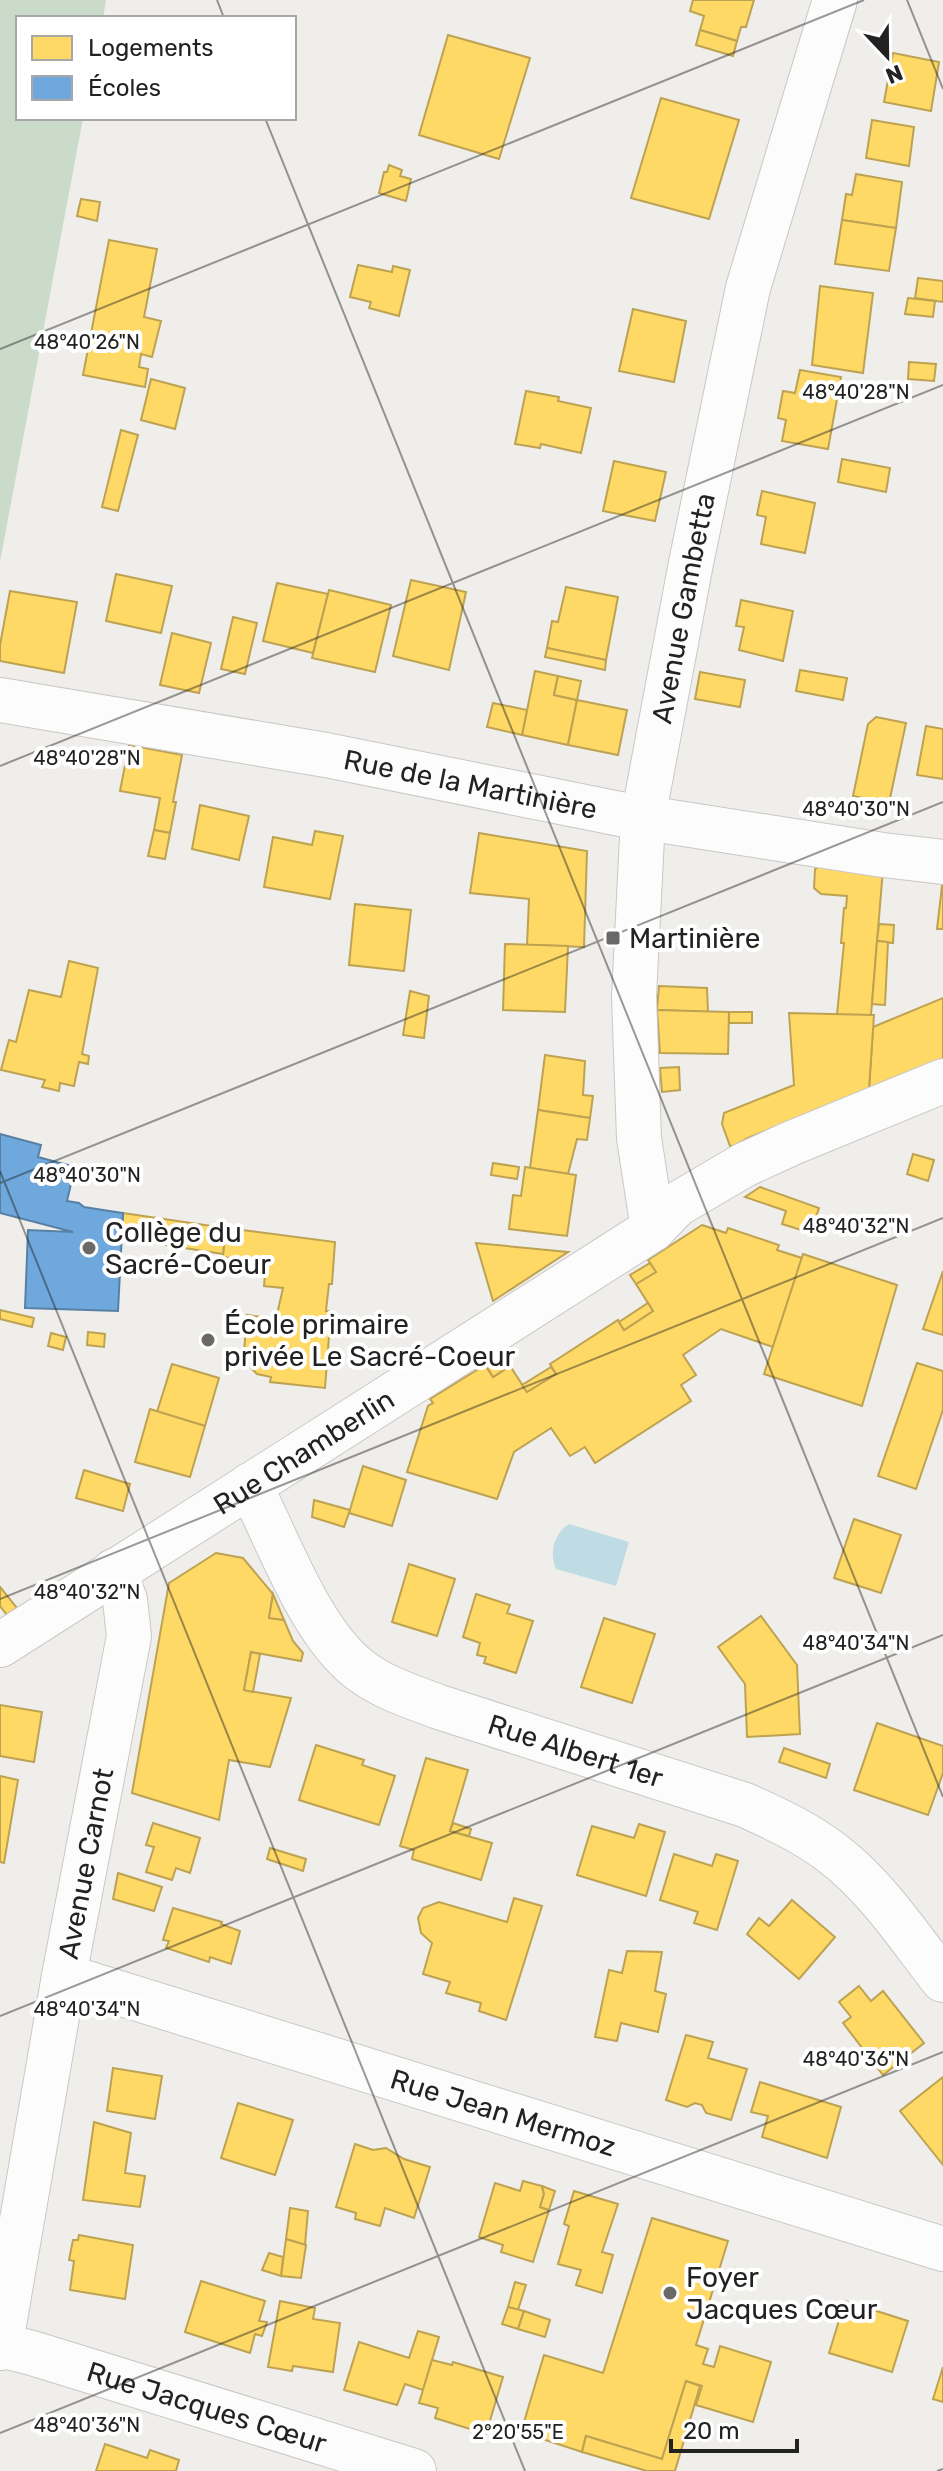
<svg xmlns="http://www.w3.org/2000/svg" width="943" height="2471" font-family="Rubik,sans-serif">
<rect width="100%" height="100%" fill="#f0eeeb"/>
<polygon fill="#cadbca" points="0,0 106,0 103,18 18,18 18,118 83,118 0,562"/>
<path fill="#bfdbe3" d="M569 1524 629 1542 616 1586 556 1569C549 1551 554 1534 569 1524Z"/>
<g fill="#ffd966" stroke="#bda252" stroke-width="2">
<polygon points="693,0 754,0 746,27 741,27 737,41 700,30 704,16 690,11"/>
<polygon points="700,30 737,41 733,56 696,45"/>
<polygon points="448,35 530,58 499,159 419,135"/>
<polygon points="893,53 939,62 931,111 884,102"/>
<polygon points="661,98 739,120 709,219 631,198"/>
<polygon points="872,120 914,127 909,166 866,158"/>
<polygon points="389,165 402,170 400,176 411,179 406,201 379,193 384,172 387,172"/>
<polygon points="856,174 902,182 896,228 842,220 846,194 852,195"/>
<polygon points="81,199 100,202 97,221 77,216"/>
<polygon points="842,220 896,228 889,271 835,264"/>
<polygon points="109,240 157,249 144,317 161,321 152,357 141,354 139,367 148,369 145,387 83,375"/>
<polygon points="358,265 392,272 393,266 410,270 399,316 369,308 371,302 350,297"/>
<polygon points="918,278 943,281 943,302 915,298"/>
<polygon points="820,286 873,293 863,373 812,365"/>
<polygon points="908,298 935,301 933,317 905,314"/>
<polygon points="633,309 686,321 674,382 619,371"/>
<polygon points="909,362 936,364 934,381 908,379"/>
<polygon points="800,370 841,377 828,449 782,441 786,420 778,418 783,391 795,393"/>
<polygon points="151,379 185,388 175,429 141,420"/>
<polygon points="526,391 559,397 558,401 591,408 581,453 541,444 540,448 515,444"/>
<polygon points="121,430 138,435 118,511 102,507"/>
<polygon points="842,459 890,468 886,492 838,482"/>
<polygon points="614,461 666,472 655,521 603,511"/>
<polygon points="762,491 815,503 805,553 761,544 766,517 757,515"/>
<polygon points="116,574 172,586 161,633 106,621"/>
<polygon points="411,580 466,592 449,670 393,656"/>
<polygon points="277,583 328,594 313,653 263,641"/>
<polygon points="566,587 618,597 606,660 547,648 552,621 558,622"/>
<polygon points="329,590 391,605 375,672 312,658"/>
<polygon points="10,591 77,602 64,673 0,661 0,645"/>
<polygon points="741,600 793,611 783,661 739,650 744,627 736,626"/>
<polygon points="233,617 257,623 245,674 221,669"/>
<polygon points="172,633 211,643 199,693 160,685"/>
<polygon points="547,648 606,660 605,670 545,657"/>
<polygon points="800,670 847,678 843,700 796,691"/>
<polygon points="535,671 558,676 554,695 577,700 568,745 522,735"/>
<polygon points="700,672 745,680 740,707 695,699"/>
<polygon points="558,676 581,681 577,700 554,695"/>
<polygon points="577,700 627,710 618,755 568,745"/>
<polygon points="493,703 527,710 522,735 487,727"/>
<polygon points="876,717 906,723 889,803 853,796 868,724"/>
<polygon points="926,726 943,729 943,779 917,775"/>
<polygon points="129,745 182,755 173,802 176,802 170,833 154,830 160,798 120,791"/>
<polygon points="200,805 249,816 239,860 192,849"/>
<polygon points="154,830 170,833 165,859 148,856"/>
<polygon points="315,831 343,836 330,899 264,887 273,837 312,845"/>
<polygon points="479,833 587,851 584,947 527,945 529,899 470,893"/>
<polygon points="823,864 883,869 871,1015 837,1015 844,943 841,943 844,908 846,908 847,896 821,894 814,888 815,869"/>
<polygon points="943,877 943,929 937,929"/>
<polygon points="355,904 411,910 404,971 349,965"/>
<polygon points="879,924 894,925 893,943 877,941"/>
<polygon points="877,941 888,942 885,1005 872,1004"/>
<polygon points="505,944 568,946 565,1012 503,1010"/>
<polygon points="69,961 98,968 82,1054 89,1056 88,1064 79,1062 74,1086 60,1083 59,1091 42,1087 45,1080 1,1070 9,1040 16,1042 29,990 61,997"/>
<polygon points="659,986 707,988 708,1012 657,1010"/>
<polygon points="410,991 429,996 424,1038 403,1035"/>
<polygon points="943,998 943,1059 869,1089 873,1027"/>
<polygon points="657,1010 729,1012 728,1054 660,1053"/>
<rect x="729" y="1012" width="23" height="11"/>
<polygon points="789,1013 874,1015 869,1089 748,1138 734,1146 730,1146 722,1124 724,1113 794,1085"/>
<polygon points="545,1055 585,1061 583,1095 593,1096 590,1118 538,1110"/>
<polygon points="679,1067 680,1090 662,1092 660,1068"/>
<polygon points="538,1110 590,1118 587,1140 577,1139 568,1174 530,1168"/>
<polygon points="913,1154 934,1160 928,1181 907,1174"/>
<polygon points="493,1163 519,1167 517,1179 491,1175"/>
<polygon points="525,1167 576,1175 567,1236 509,1229 513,1195 521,1196"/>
<polygon points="760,1187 819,1208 811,1233 782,1224 786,1211 745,1197"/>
<polygon points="123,1213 226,1228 223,1254 121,1238"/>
<polygon points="702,1225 726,1233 728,1228 779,1245 777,1250 802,1258 773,1347 721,1329 683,1355 696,1375 681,1385 691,1401 595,1463 585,1447 570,1456 551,1428 514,1452 497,1499 407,1472 428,1406 433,1403 430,1399 485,1365 493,1377 510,1366 527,1392 556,1374 550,1364 618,1320 624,1330 653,1311 636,1284 656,1272 648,1260"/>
<polygon points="226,1228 335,1242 332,1284 329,1284 326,1311 331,1311 325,1388 270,1382 271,1377 257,1374 251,1368 244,1352 247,1315 276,1319 283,1288 264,1286 266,1263 223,1257"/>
<polygon points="476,1243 568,1252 493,1301"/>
<polygon points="803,1254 897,1285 862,1406 764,1374"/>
<polygon points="650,1263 656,1272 636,1284 630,1275"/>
<polygon points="943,1271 943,1335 923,1329"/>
<polygon points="648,1303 653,1311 624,1330 619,1322"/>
<polygon points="0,1310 34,1318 32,1327 0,1319"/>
<polygon points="88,1332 105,1334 104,1347 87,1345"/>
<polygon points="51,1333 66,1337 63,1350 48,1346"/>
<polygon points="504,1356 510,1366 493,1377 487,1367"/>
<polygon points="917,1363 943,1371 943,1410 916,1489 878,1476"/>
<polygon points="172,1364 219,1378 205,1426 157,1412"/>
<polygon points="551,1367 556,1374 527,1392 522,1385"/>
<polygon points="150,1409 205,1426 190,1477 135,1462"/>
<polygon points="363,1466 406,1480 392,1526 349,1513"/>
<polygon points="84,1470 130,1484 123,1511 76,1498"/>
<polygon points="314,1500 350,1510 344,1527 312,1517"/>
<polygon points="854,1519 901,1535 881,1593 834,1578"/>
<polygon points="216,1553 243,1558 273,1594 269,1618 284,1620 293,1641 303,1653 301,1661 251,1652 244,1690 291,1698 270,1767 229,1760 219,1820 132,1793 169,1583"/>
<polygon points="409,1564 455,1579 437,1636 392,1622"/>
<polygon points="0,1587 17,1608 7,1615 0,1606"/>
<polygon points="273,1594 284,1620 269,1618"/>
<polygon points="476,1594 510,1605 507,1613 533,1621 516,1673 484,1663 486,1657 477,1655 480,1643 463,1637"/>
<polygon points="761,1616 797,1665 800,1734 747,1737 745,1684 718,1647"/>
<polygon points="604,1618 655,1634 632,1703 581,1687"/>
<polygon points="251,1652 260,1654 253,1692 244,1690"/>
<polygon points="0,1705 42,1712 34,1762 0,1756"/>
<polygon points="877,1723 943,1746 943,1773 928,1815 854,1790"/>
<polygon points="316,1745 364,1760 362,1765 395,1776 379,1825 299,1800"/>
<polygon points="784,1748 830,1764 826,1778 779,1762"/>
<polygon points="426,1758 468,1770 450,1831 492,1843 481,1880 412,1859 414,1850 400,1846"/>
<polygon points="0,1776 18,1780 4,1863 0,1862"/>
<polygon points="153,1823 200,1838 190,1873 176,1868 172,1880 146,1872 154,1847 146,1845"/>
<polygon points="453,1823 471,1829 469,1836 450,1831"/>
<polygon points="639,1824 665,1832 646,1896 577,1875 592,1826 634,1838"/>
<polygon points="270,1848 306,1859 303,1871 267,1859"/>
<polygon points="674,1854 712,1866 716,1854 738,1861 717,1930 694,1923 698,1912 660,1900"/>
<polygon points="118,1873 162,1887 154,1911 113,1899"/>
<polygon points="514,1898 542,1906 506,2020 479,2011 481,2003 446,1993 450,1982 423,1974 432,1943 421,1933 418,1918 423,1908 439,1902 507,1922"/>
<polygon points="792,1900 835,1937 799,1979 747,1934 759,1918 769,1926"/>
<polygon points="173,1908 222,1922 221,1924 240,1931 231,1964 210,1957 209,1962 166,1948 169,1941 163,1940"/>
<polygon points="627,1951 662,1952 655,1991 666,1994 658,2032 621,2023 617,2041 595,2037 609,1970 622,1973"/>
<polygon points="859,1986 871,2001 883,1991 924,2043 883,2075 843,2023 851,2017 839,2002"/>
<polygon points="686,2035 713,2042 708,2058 747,2069 731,2120 706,2113 702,2105 695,2103 687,2107 666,2100"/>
<polygon points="113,2068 162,2076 155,2119 107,2111"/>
<polygon points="943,2077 943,2165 900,2111"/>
<polygon points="760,2082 841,2107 827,2158 762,2137 768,2116 751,2112"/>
<polygon points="238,2103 293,2120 275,2175 221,2158"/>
<polygon points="94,2122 131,2133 125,2173 145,2176 140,2207 83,2200"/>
<polygon points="355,2144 373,2150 386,2148 404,2159 430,2167 414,2218 385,2208 380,2226 355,2219 356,2213 336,2207"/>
<polygon points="523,2181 542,2186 544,2194 540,2207 549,2210 533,2262 501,2252 503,2245 479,2237 495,2183 520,2191"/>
<polygon points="542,2186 555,2191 549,2210 540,2207 544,2194"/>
<polygon points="574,2191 618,2204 602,2252 613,2255 602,2293 576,2285 581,2270 558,2264 569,2226 564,2224"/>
<polygon points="290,2208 308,2211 305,2245 286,2239"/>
<polygon points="652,2218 728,2241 696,2345 708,2349 703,2364 714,2367 720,2346 771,2362 753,2422 696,2405 702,2386 686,2381 662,2459 586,2436 582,2452 521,2432 544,2355 603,2373"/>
<polygon points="79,2235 133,2245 125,2299 70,2290 74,2261 69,2260 73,2240 78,2240"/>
<polygon points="286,2239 306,2245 301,2278 281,2276"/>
<polygon points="269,2253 283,2257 281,2276 262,2270"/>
<polygon points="201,2281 265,2301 259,2321 267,2322 262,2336 255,2334 250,2353 185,2332"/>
<polygon points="515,2282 526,2285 518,2310 508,2307"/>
<polygon points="280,2301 315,2308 313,2319 340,2323 333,2372 293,2366 292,2371 268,2367"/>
<polygon points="845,2301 908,2321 892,2372 829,2353"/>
<polygon points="508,2307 524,2311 518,2329 502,2324"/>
<polygon points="524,2311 550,2320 545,2337 518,2329"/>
<polygon points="418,2331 439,2337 423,2390 405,2384 397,2405 344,2390 359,2342 409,2358"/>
<polygon points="432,2360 452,2365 453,2362 503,2377 486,2434 435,2418 438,2408 419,2403"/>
<polygon points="943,2367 943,2402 933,2399"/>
<polygon points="686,2381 700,2386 675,2471 647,2471 582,2452 586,2436 662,2459"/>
<polygon points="105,2444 147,2458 150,2450 179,2460 176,2471 96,2471"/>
</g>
<polygon fill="#6fa8dc" stroke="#5880a4" stroke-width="2" points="0,1134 41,1145 38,1157 75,1167 67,1201 79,1203 84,1207 123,1213 118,1311 25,1308 28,1230 73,1232 0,1213"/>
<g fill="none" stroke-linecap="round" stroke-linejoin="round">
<defs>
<g id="minor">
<path id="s1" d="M0 700 326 755 620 814 883 855 943 862"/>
<path id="s2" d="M653 1229 639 1138 634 996 643 818 691 563 748 288 835 0"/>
<path id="s3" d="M250 1485C278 1541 311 1633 360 1670 383 1688 413 1697 439 1707L745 1805C776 1819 806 1833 832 1853 877 1887 909 1937 943 1980"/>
<path id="s4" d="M0 1645 653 1229 676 1205 744 1165 792 1143 943 1081"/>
<path id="s5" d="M64 1976 943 2249"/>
<path id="s6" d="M0 2345 32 2353 414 2471"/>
<path id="s7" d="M0 2348 64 1976 129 1636 125 1600 114 1571"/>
</g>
</defs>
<use href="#minor" stroke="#c9c8c7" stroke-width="46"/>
<use href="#minor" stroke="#fdfcfc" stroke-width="44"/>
</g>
<path fill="none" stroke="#222" stroke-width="2" stroke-opacity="0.45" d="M217 0 224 18M907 0 943 89M265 118 943 1797M0 349 864 0M0 766 943 385M0 1171 525 2471M0 1183 943 802M0 1599 943 1218M0 2016 943 1635M0 2433 943 2052M937 2471 943 2469"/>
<g fill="#6a6968" stroke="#fff" stroke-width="3">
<rect x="605" y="930" width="16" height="16" rx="4"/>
<circle cx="89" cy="1248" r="8"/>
<circle cx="208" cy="1340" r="8"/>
<circle cx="670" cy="2293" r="8"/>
</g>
<g text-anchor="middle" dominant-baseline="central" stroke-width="8" stroke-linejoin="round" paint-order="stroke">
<g font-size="28" fill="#222" stroke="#fff">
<text stroke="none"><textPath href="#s2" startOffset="626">Avenue Gambetta</textPath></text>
<text stroke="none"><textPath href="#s1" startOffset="478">Rue de la Martinière</textPath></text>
<text stroke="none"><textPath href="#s4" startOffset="360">Rue Chamberlin</textPath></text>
<text stroke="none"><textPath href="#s3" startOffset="448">Rue Albert 1er</textPath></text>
<text stroke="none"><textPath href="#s7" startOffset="492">Avenue Carnot</textPath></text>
<text stroke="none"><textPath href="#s5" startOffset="460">Rue Jean Mermoz</textPath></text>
<text stroke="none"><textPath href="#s6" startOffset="216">Rue Jacques Cœur</textPath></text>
</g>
<g font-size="28" fill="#222" stroke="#fff" text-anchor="start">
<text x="629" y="938">Martinière</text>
<text x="105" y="1232">Collège du<tspan x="105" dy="32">Sacré-Coeur</tspan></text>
<text x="224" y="1324">École primaire<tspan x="224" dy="32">privée Le Sacré-Coeur</tspan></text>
<text x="686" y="2277">Foyer<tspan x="686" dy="32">Jacques Cœur</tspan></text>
</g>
</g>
<g font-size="20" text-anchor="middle" fill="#222" stroke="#fff" stroke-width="8" stroke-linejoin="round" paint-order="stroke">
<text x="87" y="349">48°40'26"N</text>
<text x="856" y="399">48°40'28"N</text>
<text x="87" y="765">48°40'28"N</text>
<text x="856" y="816">48°40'30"N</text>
<text x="87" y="1182">48°40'30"N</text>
<text x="856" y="1233">48°40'32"N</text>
<text x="87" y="1599">48°40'32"N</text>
<text x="856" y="1650">48°40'34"N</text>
<text x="87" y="2016">48°40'34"N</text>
<text x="856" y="2066">48°40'36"N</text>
<text x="87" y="2432">48°40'36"N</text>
<text x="518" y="2439">2°20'55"E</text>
</g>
<rect x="16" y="16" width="280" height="104" fill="#ffffff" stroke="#a7a7a7" stroke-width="2"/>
<rect x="32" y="36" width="40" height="24" fill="#ffd966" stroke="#a7a7a7" stroke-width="2"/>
<text x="88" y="56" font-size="24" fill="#222222">Logements</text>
<rect x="32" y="76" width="40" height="24" fill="#6fa8dc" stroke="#a7a7a7" stroke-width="2"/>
<text x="88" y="96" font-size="24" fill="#222222">Écoles</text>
<g transform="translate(887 56) rotate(158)" stroke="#ffffff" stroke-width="6" paint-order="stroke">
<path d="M0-6L14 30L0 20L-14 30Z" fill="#222222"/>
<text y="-12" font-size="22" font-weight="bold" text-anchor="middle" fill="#222222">N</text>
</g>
<path d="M671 2439v12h126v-12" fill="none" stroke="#222222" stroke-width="4"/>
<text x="683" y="2439" font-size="24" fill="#222222" stroke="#ffffff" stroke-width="6" paint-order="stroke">20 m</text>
</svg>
